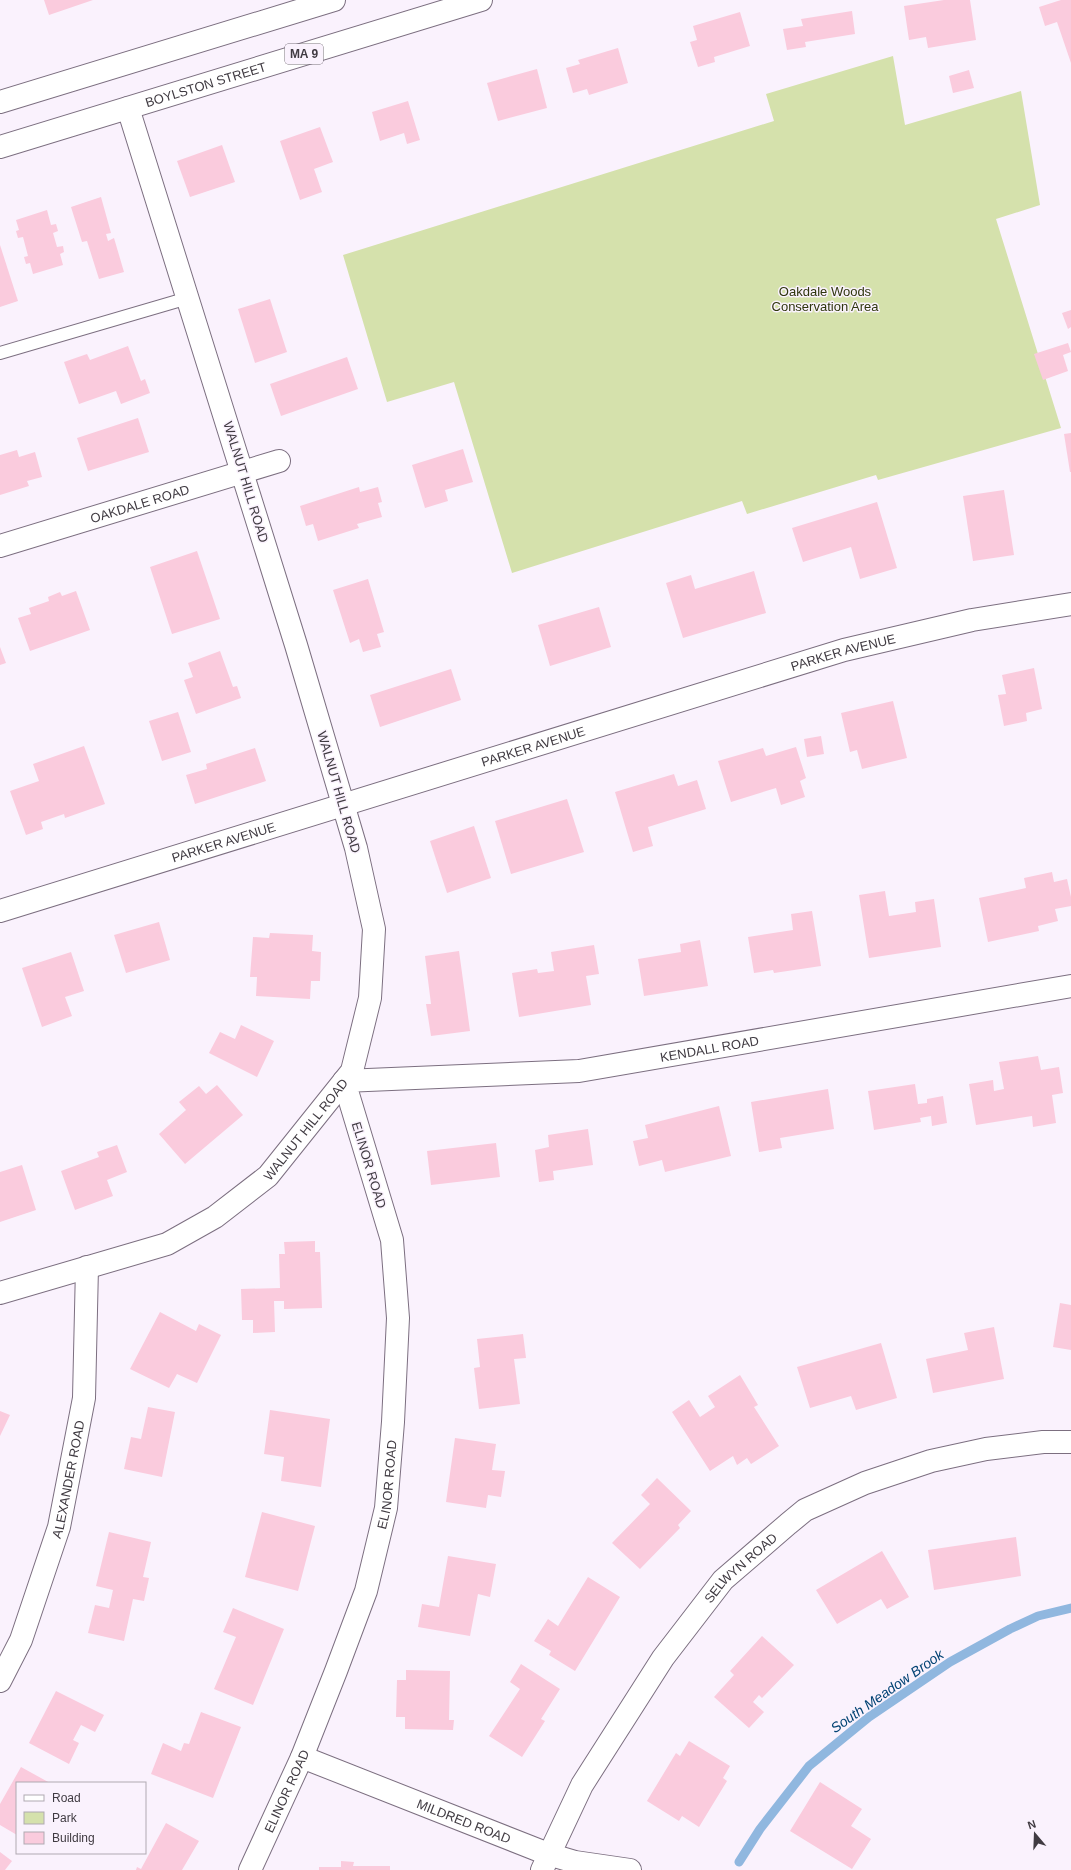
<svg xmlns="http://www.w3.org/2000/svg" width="1071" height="1870" font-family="Helvetica,sans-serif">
<rect width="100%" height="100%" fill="#faf2fd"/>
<polygon fill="#d5e1ac" points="893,56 905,125 1021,91 1040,205 996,219 1061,428 878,480 876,475 747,514 742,501 512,573 454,382 387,402 343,255 774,121 766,94"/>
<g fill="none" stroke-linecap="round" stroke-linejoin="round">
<polyline stroke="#90b7df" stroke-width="9" points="739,1862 760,1829 809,1766 869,1717 950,1662 1010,1629 1038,1616 1071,1608"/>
</g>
<g fill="#facbdd">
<polygon points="44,0 93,0 49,15"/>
<polygon points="944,0 970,0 976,40 928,48 926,37 909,40 904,6"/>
<polygon points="1061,0 1071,0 1071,63 1057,22 1045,26 1039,7"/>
<polygon points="852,11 855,34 805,42 806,47 787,50 783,29 803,26 801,19"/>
<polygon points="740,12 750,46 714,57 715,62 698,67 690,42 697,40 693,26"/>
<polygon points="618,48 628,83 589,95 587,89 573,93 566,68 580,64 578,60"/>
<polygon points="537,69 547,108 498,121 487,83"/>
<polygon points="969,70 974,88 953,93 949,76"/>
<polygon points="408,101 420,140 407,144 404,133 380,141 372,112"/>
<polygon points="320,127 333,162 314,169 322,192 300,200 280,141"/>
<polygon points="222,145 235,182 190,197 177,161"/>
<polygon points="101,197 111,233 106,234 108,241 114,238 124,272 99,279 87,241 82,242 71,207"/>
<polygon points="47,210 51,225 56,224 58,231 53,233 57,247 63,246 64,252 60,254 63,265 33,274 30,263 26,264 24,257 28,256 23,237 18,238 16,231 19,230 16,220"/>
<polygon points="0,245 18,301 0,307"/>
<polygon points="270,299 287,352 255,363 238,309"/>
<polygon points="1071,310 1071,327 1068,329 1062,313"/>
<polygon points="1068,343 1071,352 1063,355 1068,371 1043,380 1034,354"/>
<polygon points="128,346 141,381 145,379 150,393 121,404 116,391 79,404 64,362 87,354 90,360"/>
<polygon points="347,357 358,389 281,416 270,384"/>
<polygon points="138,418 149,452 88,471 77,438"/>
<polygon points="1071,433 1071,472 1070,472 1064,434"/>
<polygon points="463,449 473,482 445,490 448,501 425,508 412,465"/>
<polygon points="17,450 19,457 35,452 42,477 27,481 29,486 0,495 0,455"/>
<polygon points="359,487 360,492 378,487 382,502 378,503 382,517 357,524 359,528 318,541 313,524 306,526 300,506"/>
<polygon points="1004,490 1014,555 973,561 963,496"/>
<polygon points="877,502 897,568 860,579 851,547 803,562 792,528"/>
<polygon points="197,551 220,619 172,634 150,567"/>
<polygon points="754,571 766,613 683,638 666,583 691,575 695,589"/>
<polygon points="368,579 384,632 377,634 381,647 363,652 359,639 350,643 333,590"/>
<polygon points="76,591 90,630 30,651 18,618 31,614 29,608 49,601 48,597 60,592 62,596"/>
<polygon points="599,607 611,647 550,666 538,625"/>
<polygon points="0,647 6,663 0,665"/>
<polygon points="220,651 233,687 237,686 241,698 196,714 184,680 193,677 188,663"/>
<polygon points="1034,668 1042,709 1026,713 1027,721 1004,726 998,695 1006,694 1002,675"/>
<polygon points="451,669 461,700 380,727 370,695"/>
<polygon points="893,701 907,758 862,769 857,750 850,752 841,713"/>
<polygon points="178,712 191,752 162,761 149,721"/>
<polygon points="821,736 824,754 807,757 804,739"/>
<polygon points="84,746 105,804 65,818 64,814 41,822 43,829 26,835 10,791 39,781 33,764"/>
<polygon points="796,747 806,778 800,781 805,797 781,805 776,788 731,802 718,761 763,748 766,756"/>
<polygon points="255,748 266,781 195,804 186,775 207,769 206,764"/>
<polygon points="674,774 678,786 697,780 706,809 648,827 653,846 633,852 615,792"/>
<polygon points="567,799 584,852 511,874 495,821"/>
<polygon points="474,826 491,878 447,893 430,841"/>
<polygon points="1052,872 1054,882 1067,879 1071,897 1071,906 1055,909 1058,921 1038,926 1039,931 988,942 979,898 1026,888 1024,878"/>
<polygon points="885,891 889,916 916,912 915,902 934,899 941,947 869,958 859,895"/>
<polygon points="812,911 821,966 774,973 773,970 754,973 748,937 793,930 791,914"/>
<polygon points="159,922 170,960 126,973 114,935"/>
<polygon points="270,933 313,935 312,951 321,952 320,981 311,981 310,999 256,996 257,977 250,977 253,937 269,938"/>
<polygon points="700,940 708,986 644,996 638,959 681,952 680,944"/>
<polygon points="594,945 599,974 586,976 591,1005 519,1017 512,973 537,969 538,973 554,971 551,952"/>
<polygon points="459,951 470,1031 431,1036 426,1004 431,1004 425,956"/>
<polygon points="71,952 84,991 65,997 72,1016 42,1027 22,968"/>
<polygon points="241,1025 274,1041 257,1077 209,1053 220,1032 235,1039"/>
<polygon points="1038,1056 1041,1070 1059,1067 1063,1093 1052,1095 1056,1123 1033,1127 1032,1116 976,1125 969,1084 993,1080 994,1091 1004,1089 999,1062"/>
<polygon points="915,1084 918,1104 927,1103 927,1099 943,1096 947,1123 932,1126 931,1116 920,1118 921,1122 874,1130 868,1091"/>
<polygon points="217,1085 243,1115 185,1164 159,1134 186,1110 179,1102 199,1086 206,1094"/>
<polygon points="828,1089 834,1129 780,1138 782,1148 759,1152 751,1102"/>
<polygon points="719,1106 731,1156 665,1172 662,1160 639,1166 633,1141 648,1138 645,1125"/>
<polygon points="588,1129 593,1165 553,1171 554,1180 539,1182 535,1150 549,1147 548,1135"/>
<polygon points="496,1143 500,1177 431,1185 427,1151"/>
<polygon points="117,1145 127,1172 107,1180 113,1196 75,1210 61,1171 99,1157 97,1152"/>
<polygon points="22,1165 36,1210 0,1222 0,1172"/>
<polygon points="315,1241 315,1252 320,1252 322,1308 284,1309 284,1301 274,1301 275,1332 253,1333 253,1320 242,1320 241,1289 280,1288 279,1254 285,1254 284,1242"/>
<polygon points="1060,1303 1071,1305 1071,1350 1053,1347"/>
<polygon points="160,1312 196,1331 199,1324 221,1335 197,1383 177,1374 169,1388 130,1369"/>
<polygon points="994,1327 1004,1379 933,1393 926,1359 968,1350 964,1333"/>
<polygon points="523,1334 526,1358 514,1359 520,1404 479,1409 474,1368 480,1367 477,1339"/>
<polygon points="881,1343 897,1398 856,1410 851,1396 810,1408 797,1367"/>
<polygon points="740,1375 758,1405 754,1407 779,1446 751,1464 747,1458 737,1465 733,1456 710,1471 672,1412 689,1400 700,1417 715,1407 708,1396"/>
<polygon points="148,1407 175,1412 162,1477 124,1469 131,1437 141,1439"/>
<polygon points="270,1410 330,1419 321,1487 281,1481 284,1457 264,1454"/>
<polygon points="0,1411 10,1415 0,1436"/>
<polygon points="455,1438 496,1444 492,1470 505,1471 501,1497 488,1495 486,1508 446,1502"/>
<polygon points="657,1478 691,1511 678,1525 680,1528 640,1569 612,1543 650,1504 641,1495"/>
<polygon points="262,1512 315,1526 298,1591 245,1577"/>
<polygon points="109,1532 151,1542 143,1577 149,1578 144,1601 133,1599 124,1641 88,1633 95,1605 109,1608 113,1590 96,1586"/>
<polygon points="1016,1537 1021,1576 934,1590 928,1550"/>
<polygon points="882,1551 909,1597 887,1609 881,1599 837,1624 816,1590"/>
<polygon points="448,1556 496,1564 490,1597 478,1594 470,1636 418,1627 422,1604 439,1607"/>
<polygon points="588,1577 620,1597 575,1671 549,1655 551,1651 534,1641 548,1619 558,1626"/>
<polygon points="233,1608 284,1629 253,1705 214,1689 236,1637 223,1632"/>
<polygon points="762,1636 794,1665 762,1698 759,1695 753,1702 764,1712 749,1728 714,1697 734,1675 730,1671"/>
<polygon points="521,1664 560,1689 541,1719 545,1721 522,1757 489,1736 520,1689 510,1682"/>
<polygon points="406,1670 450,1671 449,1720 454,1720 453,1730 405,1729 405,1717 396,1717 397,1680 406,1680"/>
<polygon points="56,1691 104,1715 95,1732 81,1725 73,1740 79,1743 69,1764 29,1743"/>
<polygon points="201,1712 241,1727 213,1798 151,1774 163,1743 181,1751 184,1743 189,1744"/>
<polygon points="689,1741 730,1766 723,1778 727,1781 699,1827 682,1816 679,1821 647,1801 676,1753 680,1756"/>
<polygon points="21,1767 50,1783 17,1783 17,1835 0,1825 0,1804"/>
<polygon points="820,1782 862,1809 851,1826 871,1839 852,1869 790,1831"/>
<polygon points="166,1823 199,1841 182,1870 136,1870 137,1867 141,1869"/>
<polygon points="0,1852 12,1861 5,1870 0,1870"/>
<polygon points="341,1861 354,1862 353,1866 390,1866 390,1870 319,1870 319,1867 341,1867"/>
</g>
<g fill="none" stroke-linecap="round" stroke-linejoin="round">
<defs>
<polyline id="lane" points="0,353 188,298"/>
<g id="street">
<path id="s1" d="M0 546 279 461"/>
<path id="s2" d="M0 911 844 650 972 620 1071 604"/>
<path id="s3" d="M0 1293 167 1244 215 1217 268 1176 352 1071 370 998 374 929 356 848 296 645 128 108"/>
<path id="s4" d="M0 1681 21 1640 59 1527 84 1398 87 1267"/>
<path id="s5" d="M302 1757 548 1854 575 1862 630 1870"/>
<path id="s6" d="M250 1870 302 1757 336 1671 366 1591 386 1508 393 1422 398 1318 392 1240 344 1081 579 1071 1071 986"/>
<path id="s7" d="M542 1870 582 1785 663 1658 723 1580 788 1524 805 1510 865 1483 931 1461 986 1449 1043 1442H1071"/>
</g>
<g id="highway">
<polyline points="0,102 334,0"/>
<path id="s8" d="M0 147 481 0"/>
</g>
</defs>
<use href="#lane" stroke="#7c6f80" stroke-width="14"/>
<use href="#street" stroke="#7c6f80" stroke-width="24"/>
<use href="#highway" stroke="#7c6f80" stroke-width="24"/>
<use href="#lane" stroke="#fff" stroke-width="12"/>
<use href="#street" stroke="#fff" stroke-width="22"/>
<use href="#highway" stroke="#fff" stroke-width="22"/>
</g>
<g text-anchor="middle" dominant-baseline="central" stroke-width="3" stroke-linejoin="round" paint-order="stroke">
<rect fill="#faf2fd" stroke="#78727a" stroke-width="1" x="285" y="44" width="38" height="20" rx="3"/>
<g font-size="12" font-weight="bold" fill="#403b42">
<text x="304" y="54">MA 9</text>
</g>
<g font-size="13" fill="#403b42" stroke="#faf2fd">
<text stroke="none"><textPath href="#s8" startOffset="215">BOYLSTON STREET</textPath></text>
<text transform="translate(246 482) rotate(73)">WALNUT HILL ROAD</text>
<text stroke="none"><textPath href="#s1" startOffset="146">OAKDALE ROAD</textPath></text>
<text stroke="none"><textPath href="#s2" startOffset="882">PARKER AVENUE</textPath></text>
<text stroke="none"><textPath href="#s2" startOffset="558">PARKER AVENUE</textPath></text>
<text transform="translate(339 792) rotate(74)">WALNUT HILL ROAD</text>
<text stroke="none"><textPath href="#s2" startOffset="234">PARKER AVENUE</textPath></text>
<text stroke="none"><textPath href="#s6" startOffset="1190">KENDALL ROAD</textPath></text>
<text stroke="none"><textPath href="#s3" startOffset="356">WALNUT HILL ROAD</textPath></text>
<text transform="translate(369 1165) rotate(73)">ELINOR ROAD</text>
<text stroke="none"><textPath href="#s4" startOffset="214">ALEXANDER ROAD</textPath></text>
<text stroke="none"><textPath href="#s6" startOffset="411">ELINOR ROAD</textPath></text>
<text stroke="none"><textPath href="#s7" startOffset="364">SELWYN ROAD</textPath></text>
<text stroke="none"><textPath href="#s6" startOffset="87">ELINOR ROAD</textPath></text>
<text stroke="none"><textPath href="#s5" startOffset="174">MILDRED ROAD</textPath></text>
</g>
<g font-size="13" fill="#2f360d" stroke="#faf2fd">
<text x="825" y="291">Oakdale Woods<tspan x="825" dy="15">Conservation Area</tspan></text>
</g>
<g font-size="14" font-style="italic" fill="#004273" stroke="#faf2fd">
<text transform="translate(887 1691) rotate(-35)">South Meadow Brook</text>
</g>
</g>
<rect x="16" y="1782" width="130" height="72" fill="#faf2fd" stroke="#b0a9b2"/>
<rect x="24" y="1795" width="20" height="6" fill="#ffffff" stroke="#b0a9b2"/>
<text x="52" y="1802" font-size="12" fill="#403b42">Road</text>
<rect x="24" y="1812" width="20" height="12" fill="#d5e1ac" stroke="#b0a9b2"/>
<text x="52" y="1822" font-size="12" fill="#403b42">Park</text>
<rect x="24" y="1832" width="20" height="12" fill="#facbdd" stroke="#b0a9b2"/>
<text x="52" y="1842" font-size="12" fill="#403b42">Building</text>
<g transform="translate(1035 1834) rotate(341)" stroke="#faf2fd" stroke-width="3" paint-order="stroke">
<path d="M0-3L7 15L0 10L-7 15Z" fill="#403b42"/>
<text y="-6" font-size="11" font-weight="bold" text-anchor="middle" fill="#403b42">N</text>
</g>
</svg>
